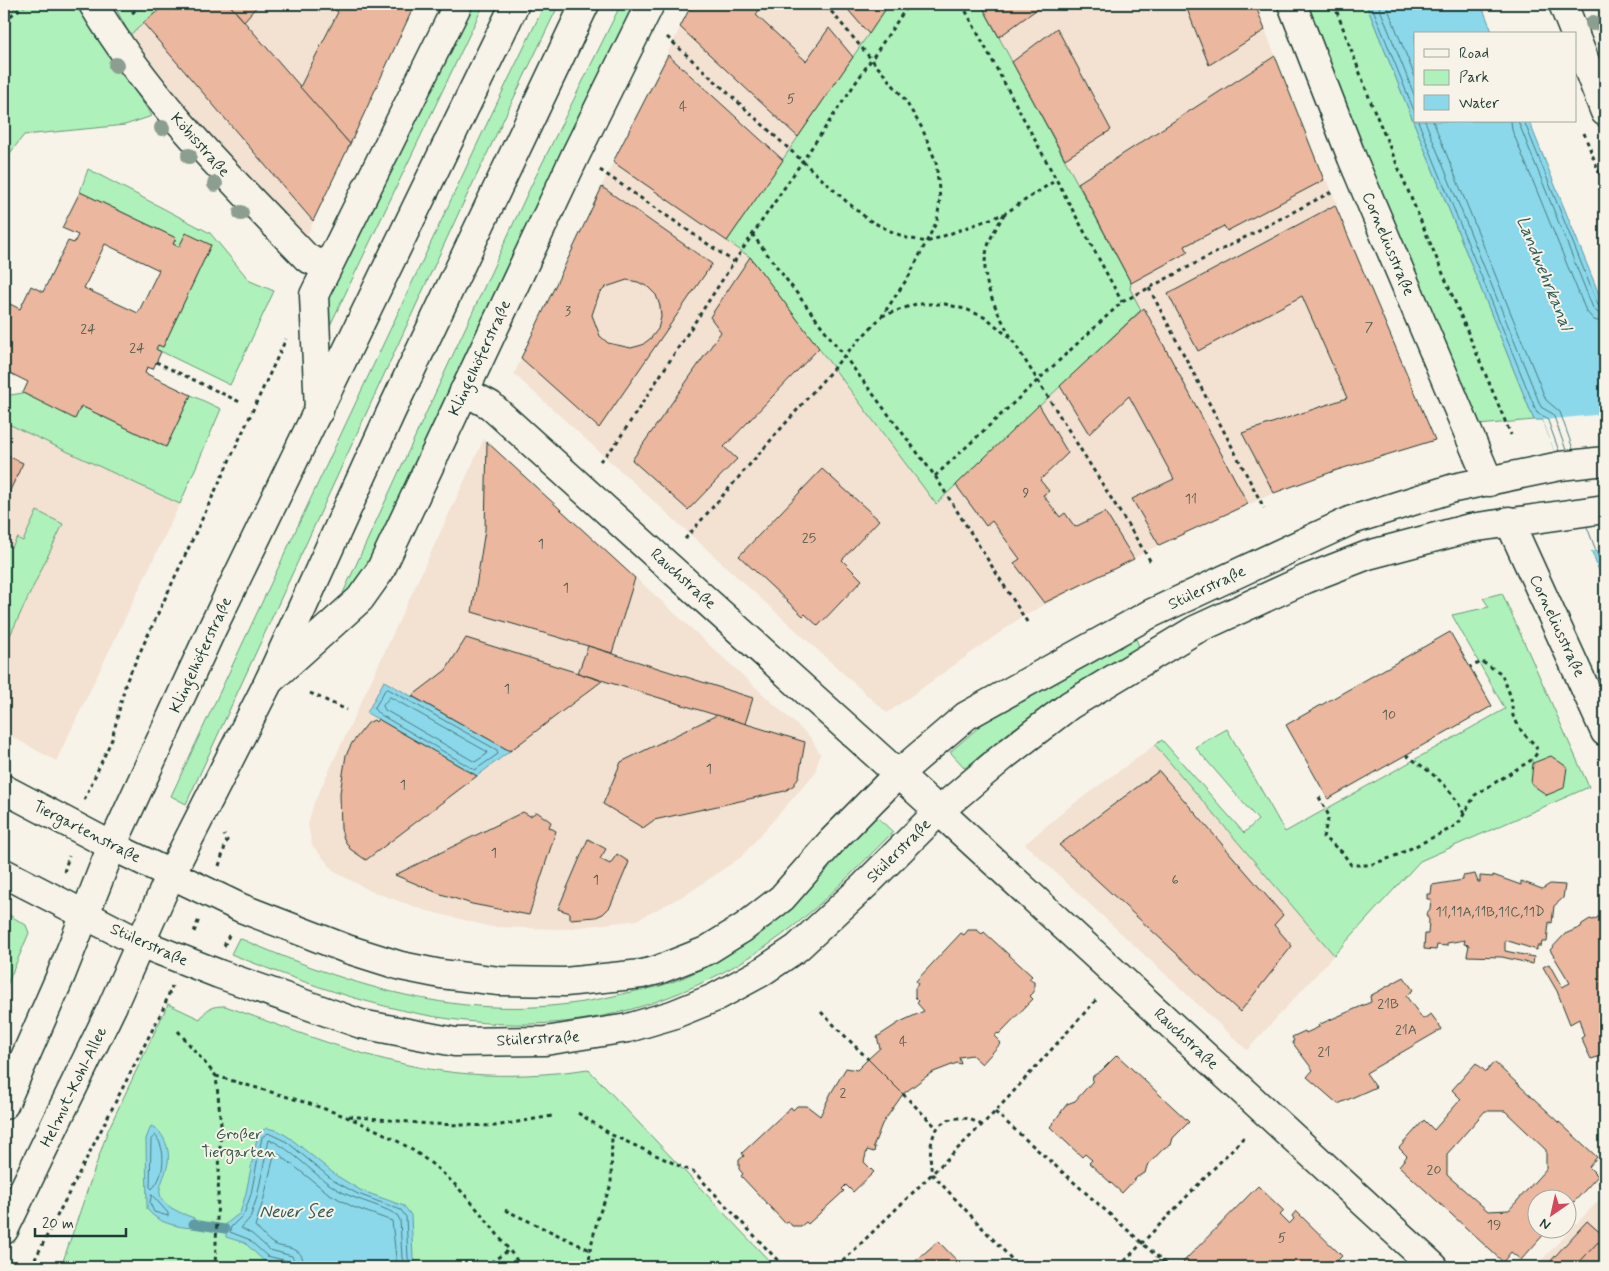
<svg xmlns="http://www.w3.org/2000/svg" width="1609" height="1271" font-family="Mynerve,sans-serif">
<rect width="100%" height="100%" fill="#f7f3e8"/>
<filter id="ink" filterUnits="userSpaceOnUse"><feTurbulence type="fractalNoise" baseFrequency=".02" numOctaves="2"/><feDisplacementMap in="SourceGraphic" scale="10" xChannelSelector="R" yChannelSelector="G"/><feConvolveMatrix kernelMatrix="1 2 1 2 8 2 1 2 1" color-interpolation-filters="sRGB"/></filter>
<g filter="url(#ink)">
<g fill="#f3e1d2">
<polygon points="166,4 415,4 306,237 205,130 130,35"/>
<polygon points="692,4 1255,4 1324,180 1328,182 1337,204 1335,205 1435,440 1337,470 1274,493 1159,545 1023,616 887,713 514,374 613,162"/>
<polygon points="4,422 180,504 56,761 4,732"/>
<polygon points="484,439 811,738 820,754 815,773 741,857 690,892 637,920 564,929 492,927 424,910 371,891 335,872 312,845 308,825 314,803"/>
<polygon points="1155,745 1334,955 1247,1050 1025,844 1068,808"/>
<polygon points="1605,1194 1605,1267 1535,1267"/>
</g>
<g fill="#aff1ba" stroke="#679777">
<polygon points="16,4 76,4 152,116 125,125 24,135 4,161 4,31"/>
<polygon points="125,4 166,4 130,35 117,11"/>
<polygon points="470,4 484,4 325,336 323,305"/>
<polygon points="545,4 559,4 460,210 186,804 171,796 481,136"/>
<polygon points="621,4 636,4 369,567 348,595 344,595 343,593 528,192"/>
<polygon points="889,4 981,4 1131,283 1130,289 1141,310 936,504 750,257 727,241"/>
<polygon points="1301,4 1366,4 1534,420 1478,425"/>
<polygon points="88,169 210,233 250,281 274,291 230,385 156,349 158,345 163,347 211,245 186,234 179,247 173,244 176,238 80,192"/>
<polygon points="23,393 75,418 81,406 166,447 191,395 221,409 180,504 4,422 4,396"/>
<polygon points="37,511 63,524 4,648 4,543 12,547 17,538 23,541"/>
<polygon points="1502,593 1589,787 1420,861 1334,955 1155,745 1162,740 1244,833 1258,820 1195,747 1227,729 1285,832 1505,709 1452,615 1489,607 1483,598"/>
<polygon points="1133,636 1137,641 1139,647 1136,650 1012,730 965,768 950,752 995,713"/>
<path d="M876 816 893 832C852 873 812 916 764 948 583 1066 419 1030 231 954L239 938C366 993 488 1029 626 993 639 990 653 989 666 984 692 976 718 960 740 946 793 912 833 861 876 816Z"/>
<polygon points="4,912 26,925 29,933 4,992"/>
<path d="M168 1004 200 1019C207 1008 212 1006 225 1006 304 1034 385 1068 470 1074 509 1077 549 1075 588 1069L775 1267H61L108 1130Z"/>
</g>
<g fill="#8bd8eb" stroke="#609aa2">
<polygon points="1366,4 1481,4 1493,34 1415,34 1415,121 1529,121 1605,309 1605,587 1543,420 1534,420"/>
<polygon points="384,681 510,751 477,776 367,713"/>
<path d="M151 1126C158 1129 160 1132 164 1139 184 1179 126 1194 194 1218L193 1228C177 1227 157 1223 147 1209L146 1139Z"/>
<polygon points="267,1128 279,1131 290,1138 337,1176 360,1190 404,1206 411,1215 413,1258 420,1267 297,1267 264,1261 245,1243 226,1237 226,1224 240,1213 246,1193 258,1133"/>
</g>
<polygon fill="#f7f3e8" points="1605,414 1605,550 1590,551 1543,420"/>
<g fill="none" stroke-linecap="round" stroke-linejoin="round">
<g stroke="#4a7b7d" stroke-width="1">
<polyline points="1371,4 1415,113"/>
<polyline points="1378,4 1415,97"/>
<polyline points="1386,4 1415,77"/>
<polyline points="1418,121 1537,413 1547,418 1559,451"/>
<polyline points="1425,121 1541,407 1553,414 1566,450"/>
<polyline points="1433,121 1546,400 1560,412 1573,449"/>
<polyline points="1511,121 1512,130 1586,311 1594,320 1605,323"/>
<polyline points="1518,121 1593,308 1598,313 1605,315"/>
<polyline points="1524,121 1598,305 1605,309"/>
<polyline points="1587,527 1605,574"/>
<polygon points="388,689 497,750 498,754 475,770 381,715 374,709 385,690"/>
<polygon points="390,697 486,751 487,754 475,762 385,710 383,706"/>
<path d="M155 1135C167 1149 165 1176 152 1189L150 1187 151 1140Z"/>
<polygon points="152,1195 168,1213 168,1216 154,1212 150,1203"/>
<polyline points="290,1267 288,1261 267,1256 248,1239 230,1232 231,1227 244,1214 251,1194 262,1137 268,1133 287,1142 334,1181 358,1194 401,1210 406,1217 408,1258 413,1267"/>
<path d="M297 1267 292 1256 270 1250 252 1234 241 1228 250 1218 257 1197 269 1140C284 1143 314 1174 329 1184 350 1200 375 1202 397 1215L400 1220 402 1258 406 1267"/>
<path d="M304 1267C303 1243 286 1251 272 1243 266 1239 260 1231 255 1226L264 1198 275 1151 328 1193 353 1207 392 1221 397 1267"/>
</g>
<polyline stroke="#609aa2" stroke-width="9" points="193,1224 225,1229"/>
</g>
<g fill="#ebb79e" stroke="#1f3d34" fill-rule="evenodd">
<polygon points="166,4 229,4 350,144 313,221 143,23"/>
<polygon points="229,4 259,4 244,21"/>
<polygon points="327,4 415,4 350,144 300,87 338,12"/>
<polygon points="692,4 762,4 756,15 806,61 829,28 853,57 798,137 680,27"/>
<polygon points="843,4 889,4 869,34"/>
<polygon points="981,4 1044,4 999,37"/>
<polygon points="1185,4 1255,4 1265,30 1209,65"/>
<polygon points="1057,28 1111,130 1065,159 1012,62"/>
<polygon points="668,55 783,160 727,241 613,162"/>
<polygon points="1275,56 1324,180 1227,231 1224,226 1185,246 1188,252 1131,283 1078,183"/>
<path d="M602 187 712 264 599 428 521 358ZM627 280 638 282 648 287 656 295 660 306 661 317 658 329 651 338 642 345 631 348 608 343 600 336 592 315 599 294 606 287Z"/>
<path d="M80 192 176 238 173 244 179 247 186 233 211 245 163 347 158 345 156 349 161 352 153 369 147 367 145 373 191 395 166 447 81 406 75 419 23 393 28 382 6 371 4 377V301L20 309 31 286 43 292 68 241 74 243 78 235 62 228ZM105 244 159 270 138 313 84 288Z"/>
<polygon points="1335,205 1435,440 1337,470 1274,493 1242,433 1347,398 1302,296 1198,351 1168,294"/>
<polygon points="750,257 819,348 724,447 737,459 688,510 632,460 721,332 710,317"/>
<polygon points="1144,308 1248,504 1159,545 1132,499 1174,479 1129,396 1089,434 1060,386"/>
<polygon points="1039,405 1068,453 1040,480 1049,491 1043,495 1060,517 1065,513 1075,527 1105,512 1134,559 1044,603 1014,563 1020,559 992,521 986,526 956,485"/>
<polygon points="487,442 635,578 612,653 472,612 485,530"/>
<polygon points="4,454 23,463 4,503"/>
<polygon points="822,469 879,520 842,560 862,580 818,626 805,614 803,616 739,556"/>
<polygon points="1450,632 1492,706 1328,799 1286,725"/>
<polygon points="466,638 578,673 602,681 510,751 412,696 446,670"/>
<polygon points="588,646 753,698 745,724 578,673"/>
<polygon points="717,715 805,742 799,776 794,785 785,791 654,820 643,828 603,804 621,762"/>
<polygon points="378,719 477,776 366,860 350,849 344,839 341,829 340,793 346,755 352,743 368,723 374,720 376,722"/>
<polygon points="1551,756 1567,767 1564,788 1547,795 1531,784 1533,763"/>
<polygon points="1159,771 1283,915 1274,925 1292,946 1240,1012 1059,845"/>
<polygon points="523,812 530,816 537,812 551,822 549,827 556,831 529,915 472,904 438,893 395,875"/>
<polygon points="588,839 606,849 600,859 610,864 617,854 629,862 610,907 603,914 596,917 570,919 570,913 558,909"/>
<polygon points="1475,874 1478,882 1480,882 1480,876 1493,877 1493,875 1521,885 1521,881 1542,889 1550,884 1565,885 1563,898 1554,906 1552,923 1549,922 1547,942 1542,942 1541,946 1537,946 1537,950 1505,940 1505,951 1534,957 1533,964 1502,957 1467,956 1469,945 1464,944 1465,940 1447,943 1447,946 1437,945 1436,950 1424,949 1425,934 1428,934 1429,920 1426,914 1430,909 1431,899 1427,899 1427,894 1431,894 1432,885 1463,880 1463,876"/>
<polygon points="1605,913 1605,1055 1591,1059 1581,1038 1584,1036 1579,1019 1570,1024 1557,991 1543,967 1549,964 1562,987 1570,983 1550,950 1565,934 1581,927 1582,924 1590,919 1593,920"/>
<polygon points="968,930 977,930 982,934 984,932 1032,976 1029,979 1034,982 1034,992 1030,996 1033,999 999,1034 998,1033 994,1036 1001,1043 982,1064 972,1055 959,1057 961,1064 957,1063 931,1073 903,1094 868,1059 880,1048 877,1037 900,1022 924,1011 917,1003 919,1001 915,997 915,988 918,984 916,981 961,933 964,935"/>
<polygon points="1404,977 1413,990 1406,996 1423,1019 1431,1014 1442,1029 1366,1073 1376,1087 1338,1104 1307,1077 1313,1070 1292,1042 1294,1041 1292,1037 1305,1031 1306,1033 1319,1027 1318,1025 1371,1002 1370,996"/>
<polygon points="1117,1055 1189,1122 1173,1138 1171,1145 1164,1148 1147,1166 1145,1173 1137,1177 1122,1193 1089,1163 1092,1160 1085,1154 1082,1157 1050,1127 1067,1104 1075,1101 1092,1082 1093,1076 1101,1071"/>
<polygon points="868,1059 903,1094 882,1124 873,1147 875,1147 874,1152 867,1150 864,1162 874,1172 853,1192 846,1185 842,1189 844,1191 808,1224 806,1222 801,1226 792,1226 788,1221 785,1223 741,1176 743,1174 739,1169 739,1160 744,1156 742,1153 791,1107 793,1110 797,1106 807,1106 820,1116 831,1093 846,1068 857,1070"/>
<path d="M1494 1062 1597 1157 1589 1167 1598 1176 1573 1203 1563 1194 1558 1198H1536L1535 1224 1536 1228 1545 1233 1521 1260 1511 1252 1503 1262 1399 1166 1407 1156 1399 1148 1424 1120 1434 1130 1461 1099 1452 1090 1476 1063 1486 1072ZM1485 1111H1505L1546 1150V1169L1509 1210 1488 1211 1447 1175V1154Z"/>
<polygon points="1258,1186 1284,1211 1280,1215 1289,1224 1294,1219 1292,1216 1296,1211 1342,1256 1331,1267 1188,1267 1183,1262"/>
<polygon points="1587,1221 1605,1237 1575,1267 1550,1267 1547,1265"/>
<polygon points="938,1241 963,1267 909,1267"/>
<polygon points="1598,1242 1605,1250 1605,1267 1575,1267"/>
</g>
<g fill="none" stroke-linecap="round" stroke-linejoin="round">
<defs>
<g id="minor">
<path d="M93 4C150 100 230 178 307 258L327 267"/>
<polyline points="1292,4 1352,158 1489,482"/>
<polyline points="1563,4 1575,34"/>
<polyline points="1575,36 1605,112"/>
<polyline points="464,391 490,405 898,774"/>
<polyline points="319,411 314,295 458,4"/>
<polyline points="1509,521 1605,732"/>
<polyline points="269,681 360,599 380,571 576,154 650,4"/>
<polyline points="939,811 1434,1267"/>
</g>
<g id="major">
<polyline points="898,774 939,811"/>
<polyline points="4,789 112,846 241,908 347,949 401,966 441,974 499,981 565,982 642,974 658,970 706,951 743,928 782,898 832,841 898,774 966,716 1150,614 1352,520 1454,488 1560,466 1605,461"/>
<polyline points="4,873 140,943 219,974 361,1024 455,1042 545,1041 628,1028 672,1015 714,998 760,973 797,948 865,885 939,811 1005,755 1070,705 1195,630 1306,579 1368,555 1470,528 1605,509"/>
<polyline points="4,1105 61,975 112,846 211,631 515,4"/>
<polyline points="4,1230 112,1007 171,874 269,681 391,412 585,4"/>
</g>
</defs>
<use href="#minor" stroke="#1f3d34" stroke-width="31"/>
<use href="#major" stroke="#1f3d34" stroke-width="31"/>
<g stroke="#1f3d34" stroke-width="3" stroke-dasharray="4 4" stroke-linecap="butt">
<polyline points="962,4 1122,302"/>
<polyline points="1334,4 1372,105 1511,435"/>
<polyline points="132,13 143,4"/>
<polyline points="4,21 26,4"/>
<polyline points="667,37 848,203 869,220 888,230 907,238 927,242 1004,214 1056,180"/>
<polyline points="1584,133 1605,188"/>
<polyline points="600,170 734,262"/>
<path d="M1004 214C999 224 991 235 988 246 977 280 998 312 1013 341L1151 562"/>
<polyline points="752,234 935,476 1029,625"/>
<polyline points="1149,288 1264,508"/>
<polyline points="1604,314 1605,314"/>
<polyline points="882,316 916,304 945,304 968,310 988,319 1011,339"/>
<polyline points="156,362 240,402"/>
<polyline points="600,461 615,445 734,262 909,4"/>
<polyline points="935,476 1122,302 1333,191"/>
<polyline points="685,539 844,356 882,316 909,276 937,221 940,199 936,162 922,128 903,97 825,4"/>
<polyline points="310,693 347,710"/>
<path d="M1406 755C1431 772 1451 786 1464 814"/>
<polyline points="1319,797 1329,816 1323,837 1342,852 1351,865 1370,865 1393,857 1452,828 1460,821 1475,795 1533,759 1537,753 1536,746 1522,732 1513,716 1511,697 1501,673 1482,662 1470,667"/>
<polyline points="84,800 112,739 126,682 286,339"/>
<polyline points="219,866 227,840 224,835"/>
<polyline points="64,872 69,856"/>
<polyline points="4,923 10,926"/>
<polyline points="194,932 199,919"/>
<polyline points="224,946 230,933"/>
<polyline points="821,1012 868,1059"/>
<polyline points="178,1031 216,1076 221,1124 215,1267"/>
<path d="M216 1076C292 1099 376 1117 438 1169 471 1197 496 1233 522 1267"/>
<polyline points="903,1094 937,1128"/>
<polyline points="995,1112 1169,1267"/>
<polyline points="578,1113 612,1135 695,1173 784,1267"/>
<polyline points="349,1116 429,1124 495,1126 552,1116"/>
<path d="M982 1125C976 1122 969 1118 963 1118 929 1116 928 1150 932 1174L1019 1267"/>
<polyline points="505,1210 590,1250"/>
<polyline points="31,1267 163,1009 172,986"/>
<polyline points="484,1267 509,1250"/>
<polyline points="589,1267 590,1250 598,1217 611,1185 612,1135"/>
<polyline points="837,1267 995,1112 1098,998"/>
<polyline points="1119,1267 1246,1135"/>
</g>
<use href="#minor" stroke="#f7f3e8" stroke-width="28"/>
<use href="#major" stroke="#f7f3e8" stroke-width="28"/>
</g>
<g fill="#8c9e90">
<circle cx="1593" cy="23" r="8"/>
<circle cx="116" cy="65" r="8"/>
<circle cx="162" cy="128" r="8"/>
<circle cx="189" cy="156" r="8"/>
<circle cx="215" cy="184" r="8"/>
<circle cx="241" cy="213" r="8"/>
</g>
</g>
<g text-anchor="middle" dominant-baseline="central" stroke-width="4" stroke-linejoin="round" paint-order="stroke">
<g font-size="14" fill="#525c4e">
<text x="791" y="99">5</text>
<text x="683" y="107">4</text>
<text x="568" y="311">3</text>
<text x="1369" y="327">7</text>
<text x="88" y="329">24</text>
<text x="137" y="348">24</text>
<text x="1026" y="493">9</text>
<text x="1191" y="499">11</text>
<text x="809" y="538">25</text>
<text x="541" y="544">1</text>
<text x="566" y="588">1</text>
<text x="507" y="689">1</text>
<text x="1389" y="715">10</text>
<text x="709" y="769">1</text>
<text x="403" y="785">1</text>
<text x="494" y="853">1</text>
<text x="596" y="880">1</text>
<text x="1175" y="880">6</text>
<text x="1490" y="912">11,11A,11B,11C,11D</text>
<text x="1388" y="1004">21B</text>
<text x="1406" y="1030">21A</text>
<text x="903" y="1042">4</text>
<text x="1324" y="1052">21</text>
<text x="843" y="1093">2</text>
<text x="1434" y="1170">20</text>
<text x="1494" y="1225">19</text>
<text x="1282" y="1238">5</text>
</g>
<g font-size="16" fill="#1f3d34" stroke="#f7f3e8">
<text transform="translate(200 145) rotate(48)">Köbisstraße</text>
<text transform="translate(1388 244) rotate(67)">Corneliusstraße</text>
<text transform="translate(480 358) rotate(-65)">Klingelhöferstraße</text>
<text transform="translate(683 579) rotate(42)">Rauchstraße</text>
<text transform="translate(1207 588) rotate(-25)">Stülerstraße</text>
<text transform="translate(1557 626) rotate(65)">Corneliusstraße</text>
<text transform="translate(201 655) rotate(-65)">Klingelhöferstraße</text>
<text transform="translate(87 832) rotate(27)">Tiergartenstraße</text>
<text transform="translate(899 851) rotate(-45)">Stülerstraße</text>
<text transform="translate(149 945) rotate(24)">Stülerstraße</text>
<text transform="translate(538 1039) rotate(-3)">Stülerstraße</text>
<text transform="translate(1186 1039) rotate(43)">Rauchstraße</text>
<text transform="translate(74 1087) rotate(-64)">Helmut-Kohl-Allee</text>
</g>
<g font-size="16" fill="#355848" stroke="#f7f3e8">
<text x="239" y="1134">Großer<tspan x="239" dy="18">Tiergarten</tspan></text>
</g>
<g font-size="18" font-style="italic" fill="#355c59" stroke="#f7f3e8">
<text transform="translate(1544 273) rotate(68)">Landwehrkanal</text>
<text x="296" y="1212">Neuer See</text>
</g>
</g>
<rect width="1609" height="1271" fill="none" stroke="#f7f3e8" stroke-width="20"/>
<rect x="10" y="10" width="1589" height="1251" fill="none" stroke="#1f3d34" stroke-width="2" filter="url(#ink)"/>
<rect x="1414" y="32" width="162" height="90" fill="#f7f3e8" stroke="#a1aaa0"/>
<rect x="1424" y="49" width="25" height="8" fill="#f7f3e8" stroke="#a1aaa0"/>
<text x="1459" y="58" font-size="15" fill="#1f3d34">Road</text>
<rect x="1424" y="70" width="25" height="15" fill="#aff1ba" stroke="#a1aaa0"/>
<text x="1459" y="82" font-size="15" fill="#1f3d34">Park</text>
<rect x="1424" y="95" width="25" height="15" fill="#8bd8eb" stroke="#a1aaa0"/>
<text x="1459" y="108" font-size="15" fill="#1f3d34">Water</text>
<g transform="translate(1552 1214) rotate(214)"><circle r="24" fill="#f7f3e8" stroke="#a1aaa0"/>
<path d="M0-4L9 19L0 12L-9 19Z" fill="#d1495b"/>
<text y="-8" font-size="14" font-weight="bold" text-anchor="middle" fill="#1f3d34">N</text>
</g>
<path d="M35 1228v8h91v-8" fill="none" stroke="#1f3d34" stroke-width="2.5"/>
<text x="42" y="1228" font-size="15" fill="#1f3d34" stroke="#f7f3e8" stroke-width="4" paint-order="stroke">20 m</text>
</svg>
